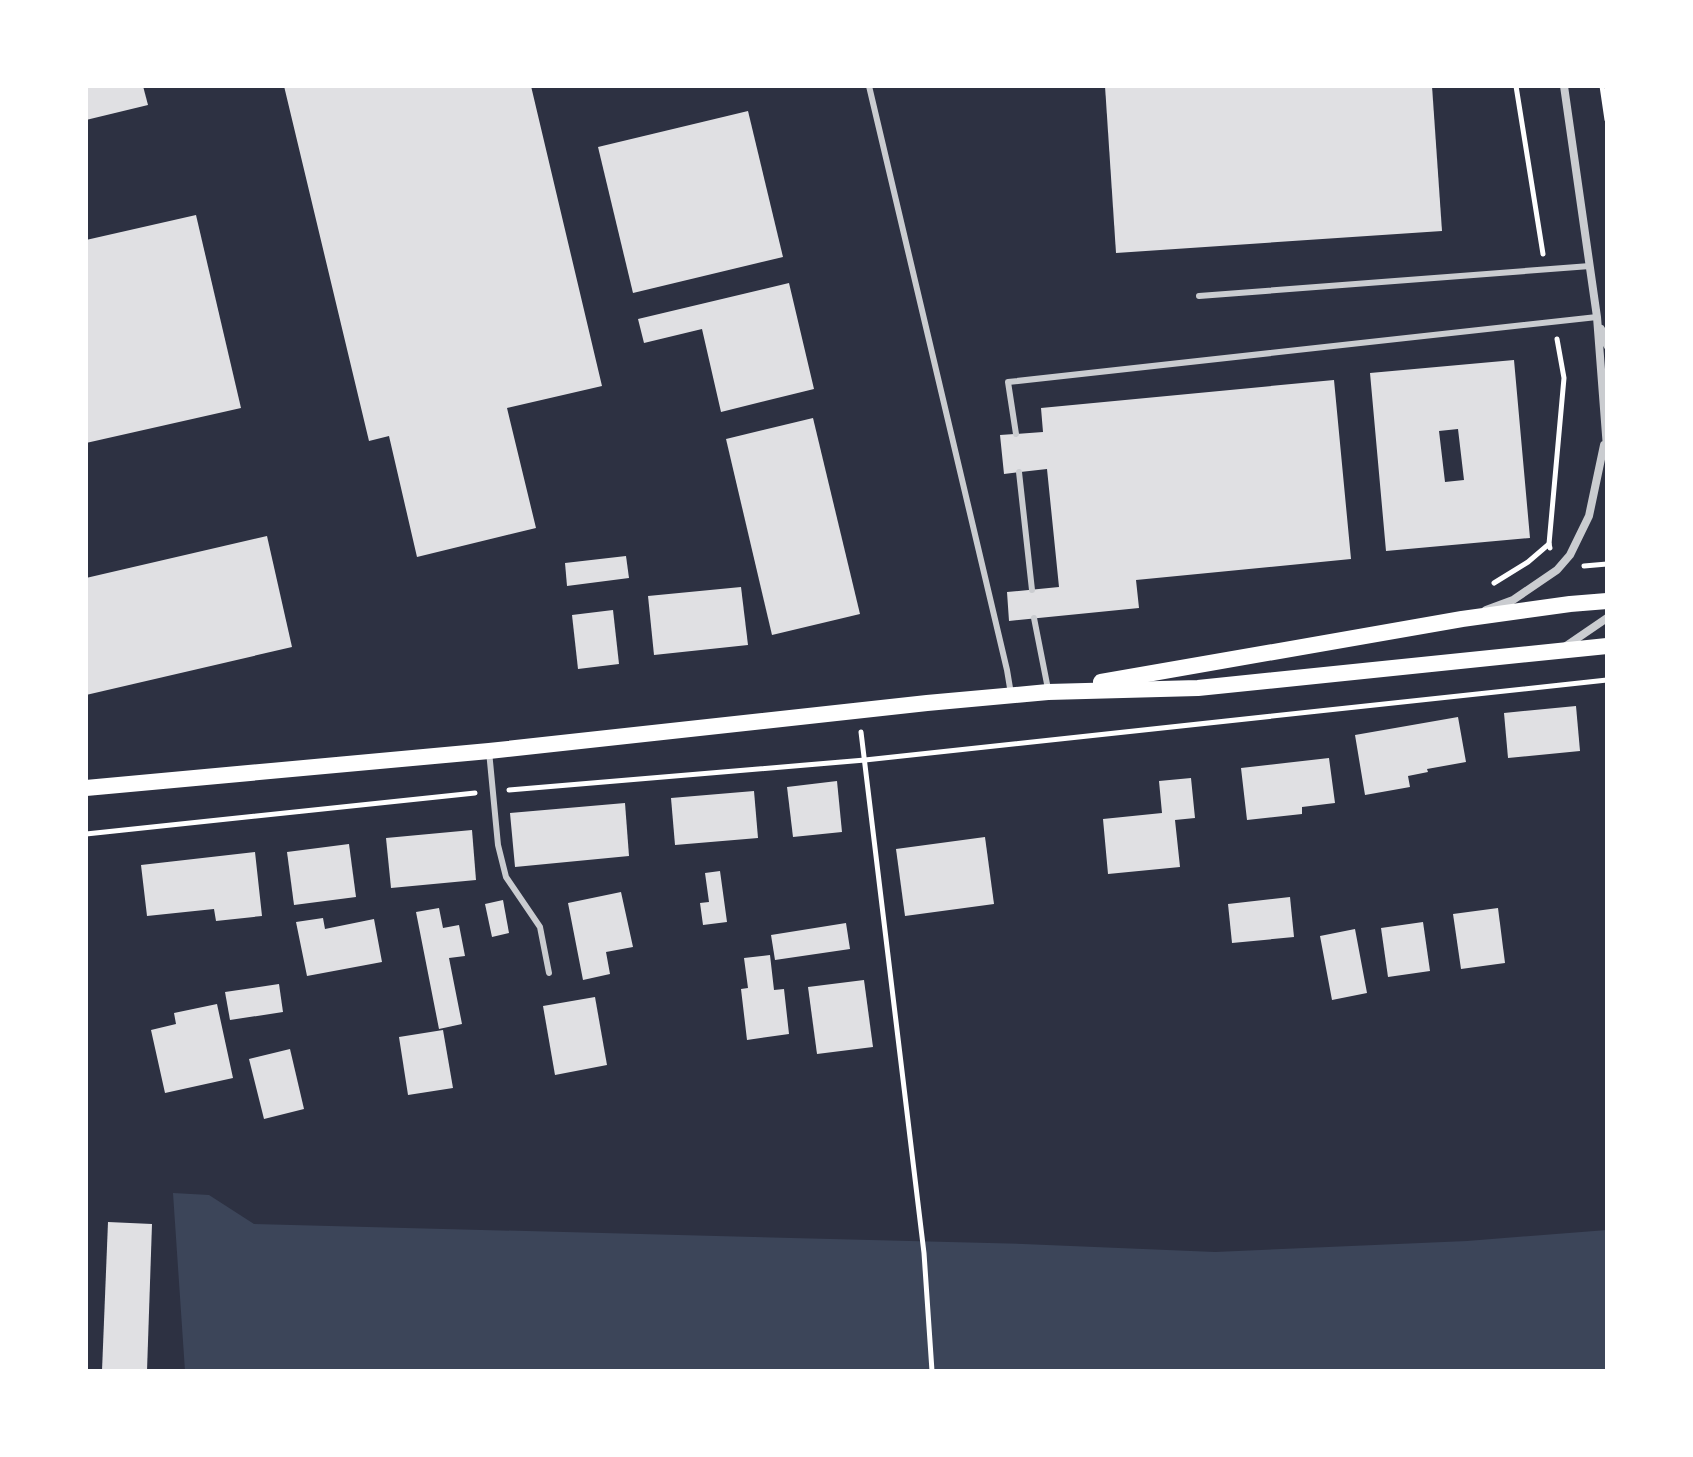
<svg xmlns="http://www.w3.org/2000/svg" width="1693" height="1457" font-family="Helvetica,sans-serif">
<rect width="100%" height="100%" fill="#2d3142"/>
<polygon fill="#3c4559" points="173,1193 209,1195 254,1224 1023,1244 1215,1252 1467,1241 1607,1230 1607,1371 185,1371"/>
<g fill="#e0e0e3" fill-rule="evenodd">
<polygon points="86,86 143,86 148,105 86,120"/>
<polygon points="284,86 531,86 602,386 507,408 536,528 417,557 389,436 369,441"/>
<polygon points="1105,86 1432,86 1442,231 1116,253"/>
<polygon points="748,111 783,257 633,293 598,147"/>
<polygon points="196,215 241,408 86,443 86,240"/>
<polygon points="789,283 814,389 721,412 702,329 644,343 638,319"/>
<path d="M1514 360 1530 538 1386 551 1370 373ZM1458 429 1464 480 1445 482 1439 431Z"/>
<polygon points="1334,380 1351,559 1136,580 1139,608 1009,621 1007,592 1059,587 1047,469 1004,474 1000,435 1043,432 1041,408"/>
<polygon points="813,418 860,614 772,635 726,439"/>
<polygon points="267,536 292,647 86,695 86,578"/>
<polygon points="626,556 629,578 567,586 565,563"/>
<polygon points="741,587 748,645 654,655 648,596"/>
<polygon points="613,610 619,664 578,669 572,615"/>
<polygon points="1576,706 1580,751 1508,758 1504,713"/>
<polygon points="1458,717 1466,762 1427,769 1428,772 1408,776 1410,787 1365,795 1355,735"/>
<polygon points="1329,758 1335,803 1302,807 1302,814 1247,820 1241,768"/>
<polygon points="1191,778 1195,818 1175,820 1180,867 1108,874 1103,819 1162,813 1159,781"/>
<polygon points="837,781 842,832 793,837 787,787"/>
<polygon points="754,791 758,838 675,845 671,798"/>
<polygon points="625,803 629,856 515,867 510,813"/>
<polygon points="472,830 476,880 391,888 386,838"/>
<polygon points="985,837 994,904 905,916 896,849"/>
<polygon points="349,844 356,897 294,905 287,852"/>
<polygon points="255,852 262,916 216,921 214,909 147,916 141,865"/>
<polygon points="720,871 727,922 703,925 700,903 709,902 705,873"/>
<polygon points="621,892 633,947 606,952 610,974 583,980 568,903"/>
<polygon points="1290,897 1294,937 1232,943 1228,904"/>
<polygon points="503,900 509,933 492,937 485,904"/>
<polygon points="439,908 443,928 459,925 465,956 449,958 462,1024 439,1029 416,912"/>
<polygon points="1498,908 1505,963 1461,969 1453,914"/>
<polygon points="323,918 325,929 374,919 382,962 307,976 296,922"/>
<polygon points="1423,922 1430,971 1388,977 1381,928"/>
<polygon points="846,923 850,949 775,960 771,935"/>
<polygon points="1355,929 1367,993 1332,1000 1320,936"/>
<polygon points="770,955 774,990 784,989 789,1034 747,1040 741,989 748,988 744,958"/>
<polygon points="864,980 873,1047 817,1054 808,987"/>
<polygon points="279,984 283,1012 230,1020 225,992"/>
<polygon points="595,997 607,1065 555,1075 543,1006"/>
<polygon points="217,1004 233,1078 165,1093 151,1030 176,1024 174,1013"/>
<polygon points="443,1030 453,1088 408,1095 399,1037"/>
<polygon points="290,1049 304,1109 264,1119 249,1059"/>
<polygon points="108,1222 152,1224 147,1371 102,1371"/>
</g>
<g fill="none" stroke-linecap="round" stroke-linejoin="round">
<g stroke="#fff" stroke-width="5">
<polyline points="1516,86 1543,254"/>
<polyline points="1602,86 1607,120"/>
<polyline points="1550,548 1549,544 1564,378 1557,339"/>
<polyline points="1584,566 1607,564"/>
<polyline points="1494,583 1528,562 1549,544"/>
<polyline points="861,732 924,1253 932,1371"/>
<polyline points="509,790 865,760 1607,680"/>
<polyline points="86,834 475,793"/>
</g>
<g stroke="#caccd0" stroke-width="6">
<polyline points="869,86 1007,670 1011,694"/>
<polyline points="1199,296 1590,266"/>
<polyline points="1016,434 1008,382 1597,317"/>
<polyline points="1019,472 1032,590"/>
<polyline points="1034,618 1048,689"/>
<polyline points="489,751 498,845 506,877 540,927 549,973"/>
</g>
<g stroke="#caccd0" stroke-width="8">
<polyline points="1564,86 1597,317 1607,448"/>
<polyline points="1601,329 1607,345"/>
<polyline points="1486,610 1513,600 1557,570 1570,555 1589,516 1604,445"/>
<polyline points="1566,646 1607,618"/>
</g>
<g stroke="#fff" stroke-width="16">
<polyline points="1101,682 1462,619 1570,604 1607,601"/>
<polyline points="86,788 489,751 927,703 1048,692 1198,688 1607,646"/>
</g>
</g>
<rect width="1693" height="1457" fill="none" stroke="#ffffff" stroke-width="176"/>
</svg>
